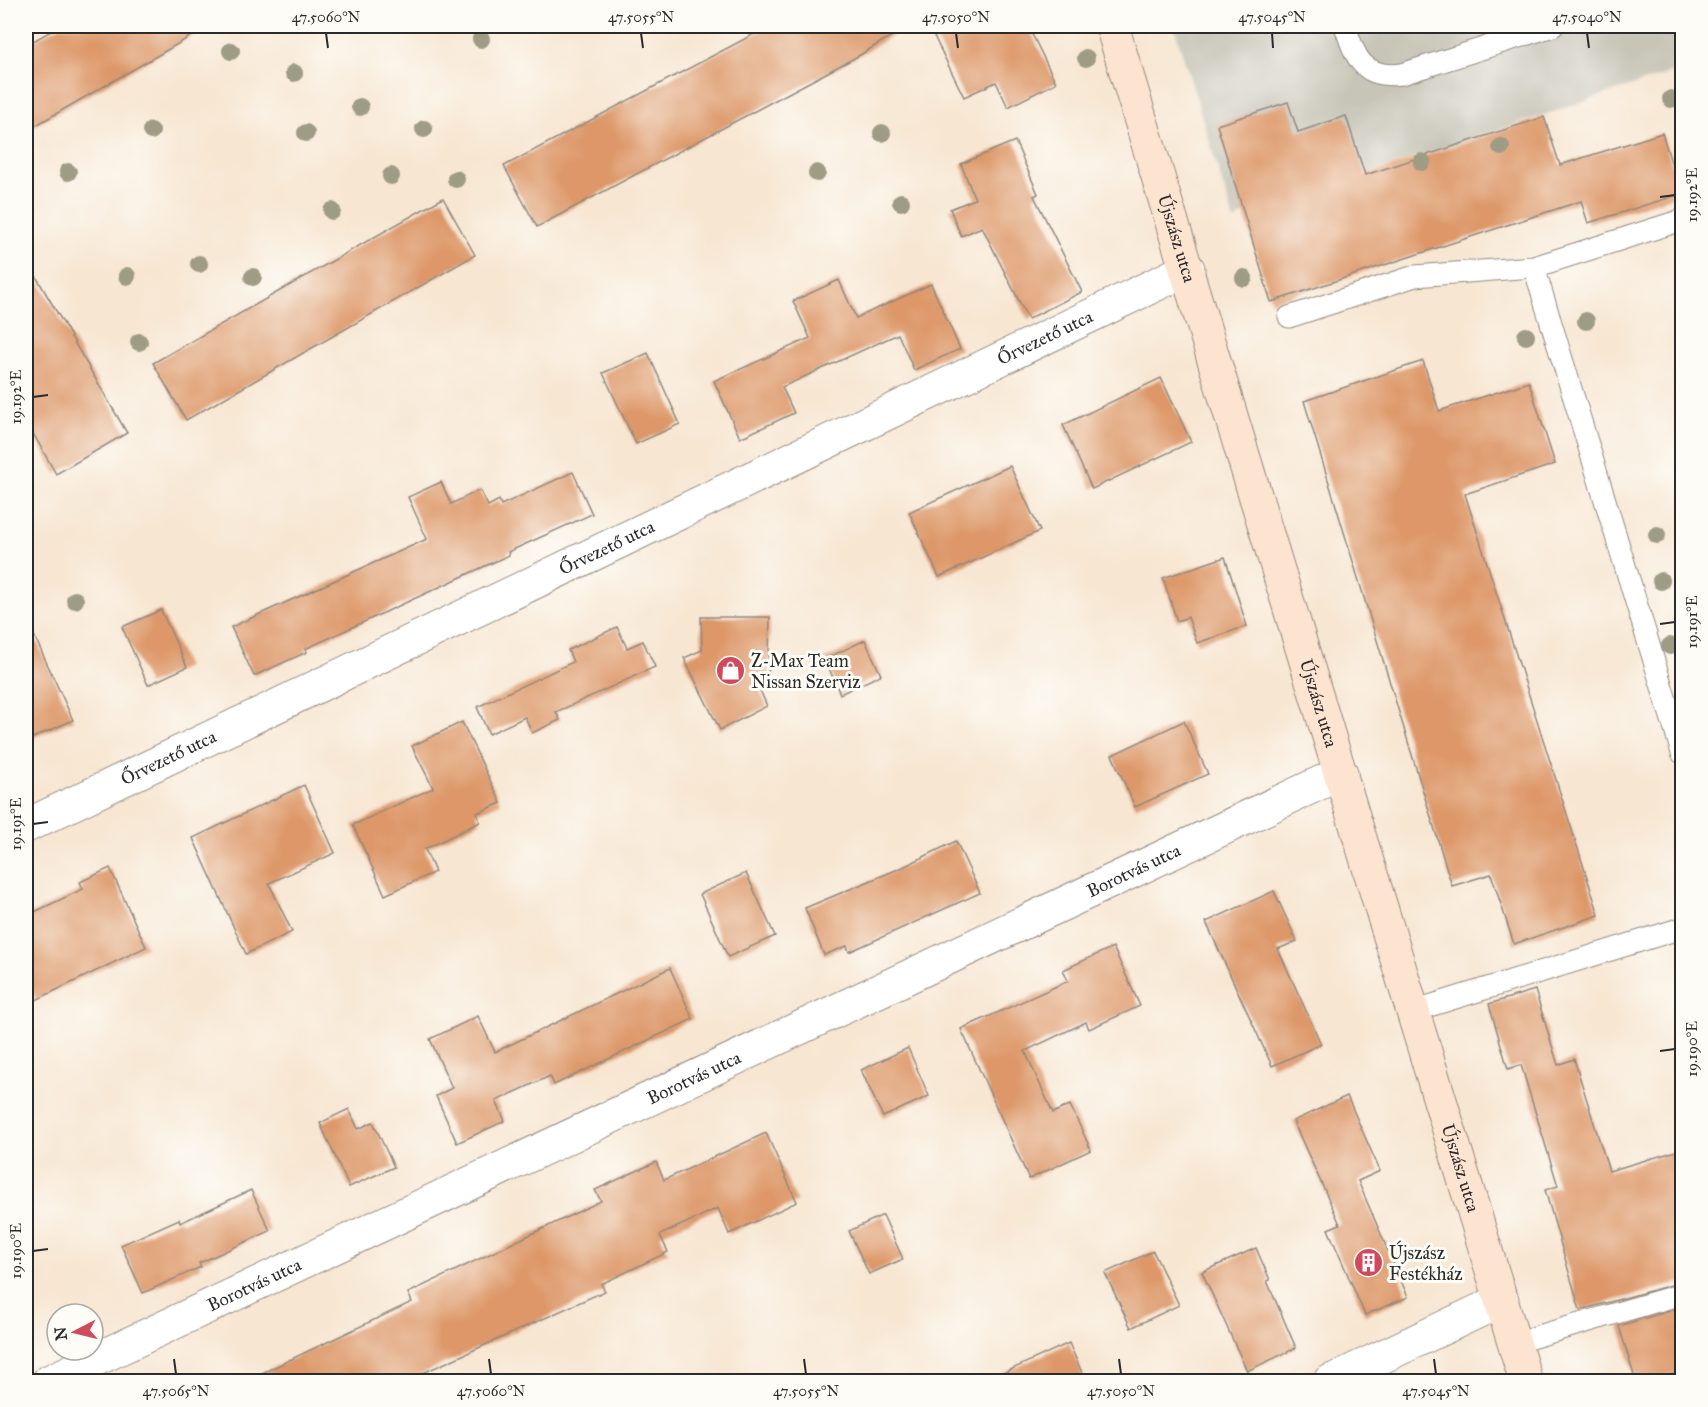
<svg xmlns="http://www.w3.org/2000/svg" width="1708" height="1407" font-family="'IM FELL Great Primer',serif">
<rect width="100%" height="100%" fill="#fdfcf7"/>
<filter id="ink" filterUnits="userSpaceOnUse"><feTurbulence type="fractalNoise" baseFrequency=".0167" numOctaves="2"/><feDisplacementMap in="SourceGraphic" scale="12" xChannelSelector="R" yChannelSelector="G"/><feConvolveMatrix kernelMatrix="1 2 1 2 8 2 1 2 1" color-interpolation-filters="sRGB"/></filter>
<filter id="wash" filterUnits="userSpaceOnUse"><feTurbulence type="fractalNoise" baseFrequency=".008" numOctaves="4" result="noise"/><feDisplacementMap in="SourceGraphic" scale="24" xChannelSelector="R" yChannelSelector="G"/><feGaussianBlur stdDeviation="1.35" result="paint"/><feColorMatrix in="noise" values="0 0 0 0 0 0 0 0 0 0 0 0 0 0 0 0 0 1.4 0 .05"/><feComposite in="paint" operator="in"/></filter>
<g filter="url(#wash)">
<rect width="100%" height="100%" fill="#f7e6d2"/>
<polygon fill="#c7c5b8" points="1174,26 1682,26 1682,69 1243,215 1234,221"/>
<g id="blocks">
<g fill="#dd9767">
<polygon points="60,26 209,26 26,131 26,45"/>
<polygon points="769,26 908,26 860,55 537,227 504,166"/>
<polygon points="929,26 1028,26 1056,83 1008,107 996,82 964,97"/>
<polygon points="1288,102 1298,132 1346,116 1365,175 1544,117 1560,165 1662,133 1681,194 1588,223 1581,201 1271,302 1217,125"/>
<polygon points="1015,141 1038,194 1034,196 1082,292 1028,319 982,227 961,236 950,209 975,199 961,164"/>
<polygon points="443,198 475,255 186,420 153,363"/>
<polygon points="26,259 127,433 56,474 26,421"/>
<polygon points="839,280 856,318 931,284 960,349 914,370 898,334 782,387 794,413 740,438 714,381 810,338 793,301"/>
<polygon points="648,353 680,424 636,444 603,373"/>
<polygon points="1423,361 1439,411 1529,382 1555,464 1465,494 1599,915 1514,944 1491,874 1452,886 1304,401"/>
<polygon points="1161,378 1191,442 1092,489 1063,425"/>
<polygon points="1010,466 1040,531 939,577 909,512"/>
<polygon points="573,472 592,514 508,552 509,555 305,649 307,652 254,676 231,627 427,539 408,497 441,482 451,504 480,490 488,506 499,500 501,505"/>
<polygon points="1225,557 1247,626 1197,643 1188,617 1177,621 1163,578"/>
<polygon points="161,610 187,667 148,685 122,627"/>
<polygon points="701,617 770,617 768,684 759,688 767,706 720,730 684,658 702,650"/>
<polygon points="26,618 73,720 26,741"/>
<polygon points="617,627 627,648 643,641 655,667 556,712 560,720 532,733 525,717 489,734 477,707 573,662 568,650"/>
<polygon points="865,640 881,675 840,694 825,659"/>
<polygon points="1184,721 1208,774 1135,807 1112,755"/>
<polygon points="462,722 501,803 477,813 480,822 425,849 435,872 385,895 353,825 433,788 412,746"/>
<polygon points="304,785 335,853 269,883 292,932 246,954 193,838"/>
<polygon points="956,841 980,893 849,952 847,946 824,955 805,908 903,867"/>
<polygon points="110,868 146,947 36,1000 26,976 26,916 83,889 80,882"/>
<polygon points="746,873 775,936 728,957 700,894"/>
<polygon points="1274,891 1297,941 1278,949 1321,1044 1272,1066 1206,922"/>
<polygon points="1113,947 1140,1006 1089,1029 1086,1022 1025,1051 1053,1113 1070,1105 1091,1150 1029,1179 961,1029 1068,981 1063,970"/>
<polygon points="670,968 693,1019 554,1085 550,1076 496,1101 505,1121 457,1143 436,1096 452,1088 430,1039 478,1016 495,1052"/>
<polygon points="1535,990 1558,1065 1574,1059 1609,1171 1683,1149 1683,1282 1580,1310 1545,1190 1558,1186 1521,1065 1508,1069 1489,1004"/>
<polygon points="908,1048 929,1096 883,1117 861,1070"/>
<polygon points="1347,1096 1380,1171 1358,1181 1408,1297 1365,1315 1328,1229 1340,1224 1293,1121"/>
<polygon points="349,1109 358,1129 373,1122 394,1167 349,1187 320,1123"/>
<polygon points="766,1133 797,1202 729,1234 718,1208 660,1235 668,1252 601,1284 605,1291 403,1382 243,1382 412,1302 408,1293 601,1201 595,1190 656,1162 664,1180"/>
<polygon points="251,1190 270,1231 199,1263 201,1267 143,1293 121,1245 179,1219 180,1223"/>
<polygon points="883,1215 903,1259 869,1274 849,1231"/>
<polygon points="1256,1248 1270,1280 1267,1281 1296,1348 1247,1371 1202,1272"/>
<polygon points="1153,1251 1179,1305 1131,1328 1105,1273"/>
<polygon points="1683,1307 1683,1371 1646,1382 1636,1382 1619,1326"/>
<polygon points="1069,1343 1086,1382 984,1382"/>
</g>
</g>
</g>
<g filter="url(#ink)">
<use href="#blocks" fill-opacity="0" stroke="#91887e" stroke-width="1.5"/>
<g fill="none" stroke-linecap="round" stroke-linejoin="round">
<defs>
<g id="lane">
<path d="M1345 26C1356 59 1363 79 1402 74L1553 26"/>
<polyline points="1534,267 1682,753"/>
<polyline points="1289,317 1415,276 1534,267 1682,220"/>
<polyline points="1413,1011 1682,928"/>
<polyline points="1514,1343 1682,1294"/>
</g>
<g id="street">
<path id="s1" d="M26 826 1188 269"/>
<path id="s2" d="M48 1382 1341 773"/>
<polyline points="1329,1382 1502,1300"/>
</g>
<g id="secondary">
<path id="s3" d="M1112 26 1526 1382"/>
</g>
</defs>
<use href="#lane" stroke="#91887e" stroke-width="23"/>
<use href="#street" stroke="#91887e" stroke-width="35"/>
<use href="#secondary" stroke="#91887e" stroke-width="35"/>
<use href="#lane" stroke="#fff" stroke-width="21"/>
<use href="#street" stroke="#fff" stroke-width="33"/>
<use href="#secondary" stroke="#fde4d1" stroke-width="33"/>
</g>
<g fill="#9e9c84">
<circle cx="481" cy="39" r="9"/>
<circle cx="231" cy="51" r="9"/>
<circle cx="1086" cy="58" r="9"/>
<circle cx="294" cy="73" r="9"/>
<circle cx="1671" cy="99" r="9"/>
<circle cx="360" cy="107" r="9"/>
<circle cx="424" cy="129" r="9"/>
<circle cx="151" cy="131" r="9"/>
<circle cx="306" cy="133" r="9"/>
<circle cx="882" cy="133" r="9"/>
<circle cx="1501" cy="147" r="9"/>
<circle cx="1422" cy="162" r="9"/>
<circle cx="68" cy="172" r="9"/>
<circle cx="817" cy="173" r="9"/>
<circle cx="391" cy="176" r="9"/>
<circle cx="456" cy="179" r="9"/>
<circle cx="901" cy="202" r="9"/>
<circle cx="332" cy="211" r="9"/>
<circle cx="199" cy="264" r="9"/>
<circle cx="127" cy="276" r="9"/>
<circle cx="253" cy="277" r="9"/>
<circle cx="1244" cy="278" r="9"/>
<circle cx="1586" cy="321" r="9"/>
<circle cx="1526" cy="336" r="9"/>
<circle cx="139" cy="342" r="9"/>
<circle cx="1657" cy="535" r="9"/>
<circle cx="1661" cy="581" r="9"/>
<circle cx="75" cy="600" r="9"/>
<circle cx="1670" cy="646" r="9"/>
</g>
</g>
<path fill="none" stroke="#2b2b2b" stroke-width="2" d="M326 33 328 48M641 33 643 48M956 33 958 48M1272 33 1273 48M1587 33 1589 48M1660 197 1675 195M33 397 48 395M1660 624 1675 622M33 824 48 822M1660 1051 1675 1049M33 1251 48 1249M174 1359 176 1374M489 1359 491 1374M804 1359 806 1374M1119 1359 1121 1374M1434 1359 1436 1374"/>
<defs>
<symbol id="shop-disc" viewBox="-11 -11 22 22"><circle r="9.5" fill="#d1495b" stroke="#fdfcf7"/><path d="M-5-2.5h2.3a2.7 3.5 0 0 1 5.4 0H5L5.5 6h-11ZM-1.5-2.5h3a1.5 2.3 0 0 0-3 0Z" fill="#fff"/></symbol>
<symbol id="building-disc" viewBox="-11 -11 22 22"><circle r="9.5" fill="#d1495b" stroke="#fdfcf7"/><path d="M-4-6H4V6H1V3H-1V6H-4ZM-2.5-4.3h1.7v1.8h-1.7ZM.8-4.3h1.7v1.8H.8ZM-2.5-1h1.7V.8h-1.7ZM.8-1h1.7V.8H.8Z" fill="#fff"/></symbol>
</defs>
<g fill-rule="evenodd">
<use href="#shop-disc" x="714" y="654" width="33" height="33"/>
<use href="#building-disc" x="1352" y="1246" width="33" height="33"/>
</g>
<g text-anchor="middle" dominant-baseline="central" stroke-width="6" stroke-linejoin="round" paint-order="stroke">
<g font-size="18" fill="#2b2b2b" stroke="#fdfcf7">
<text stroke="none"><textPath href="#s3" startOffset="222">Újszász utca</textPath></text>
<text stroke="none"><textPath href="#s1" startOffset="1130">Őrvezető utca</textPath></text>
<text stroke="none"><textPath href="#s1" startOffset="644">Őrvezető utca</textPath></text>
<text stroke="none"><textPath href="#s3" startOffset="708">Újszász utca</textPath></text>
<text stroke="none"><textPath href="#s1" startOffset="158">Őrvezető utca</textPath></text>
<text stroke="none"><textPath href="#s2" startOffset="1200">Borotvás utca</textPath></text>
<text stroke="none"><textPath href="#s2" startOffset="714">Borotvás utca</textPath></text>
<text stroke="none"><textPath href="#s3" startOffset="1194">Újszász utca</textPath></text>
<text stroke="none"><textPath href="#s2" startOffset="228">Borotvás utca</textPath></text>
</g>
<g font-size="18" fill="#2b2b2b" stroke="#fdfcf7" text-anchor="start">
<text x="751" y="661">Z-Max Team<tspan x="751" dy="21">Nissan Szerviz</tspan></text>
<text x="1389" y="1253">Újszász<tspan x="1389" dy="21">Festékház</tspan></text>
</g>
</g>
<rect width="1708" height="1407" fill="none" stroke="#fdfcf7" stroke-width="66"/>
<g transform="translate(75 1332) rotate(263)"><circle r="28" fill="#fdfcf7" stroke="#a9a8a5" stroke-width="1.5"/>
<path d="M0-4.5L10 22L0 15L-10 22Z" fill="#d1495b"/>
<text y="-9" font-size="16" font-weight="bold" text-anchor="middle" fill="#2b2b2b">N</text>
</g>
<rect x="33" y="33" width="1642" height="1341" fill="none" stroke="#2b2b2b" stroke-width="2"/>
<g font-size="15" text-anchor="middle" fill="#2b2b2b">
<text x="326" y="22">47.5060°N</text>
<text x="641" y="22">47.5055°N</text>
<text x="956" y="22">47.5050°N</text>
<text x="1272" y="22">47.5045°N</text>
<text x="1587" y="22">47.5040°N</text>
<text transform="translate(1692 195) rotate(-90)" y="5">19.192°E</text>
<text transform="translate(16 397) rotate(-90)" y="5">19.192°E</text>
<text transform="translate(1692 622) rotate(-90)" y="5">19.191°E</text>
<text transform="translate(16 824) rotate(-90)" y="5">19.191°E</text>
<text transform="translate(1692 1049) rotate(-90)" y="5">19.190°E</text>
<text transform="translate(16 1251) rotate(-90)" y="5">19.190°E</text>
<text x="176" y="1396">47.5065°N</text>
<text x="491" y="1396">47.5060°N</text>
<text x="806" y="1396">47.5055°N</text>
<text x="1121" y="1396">47.5050°N</text>
<text x="1436" y="1396">47.5045°N</text>
</g>
</svg>
